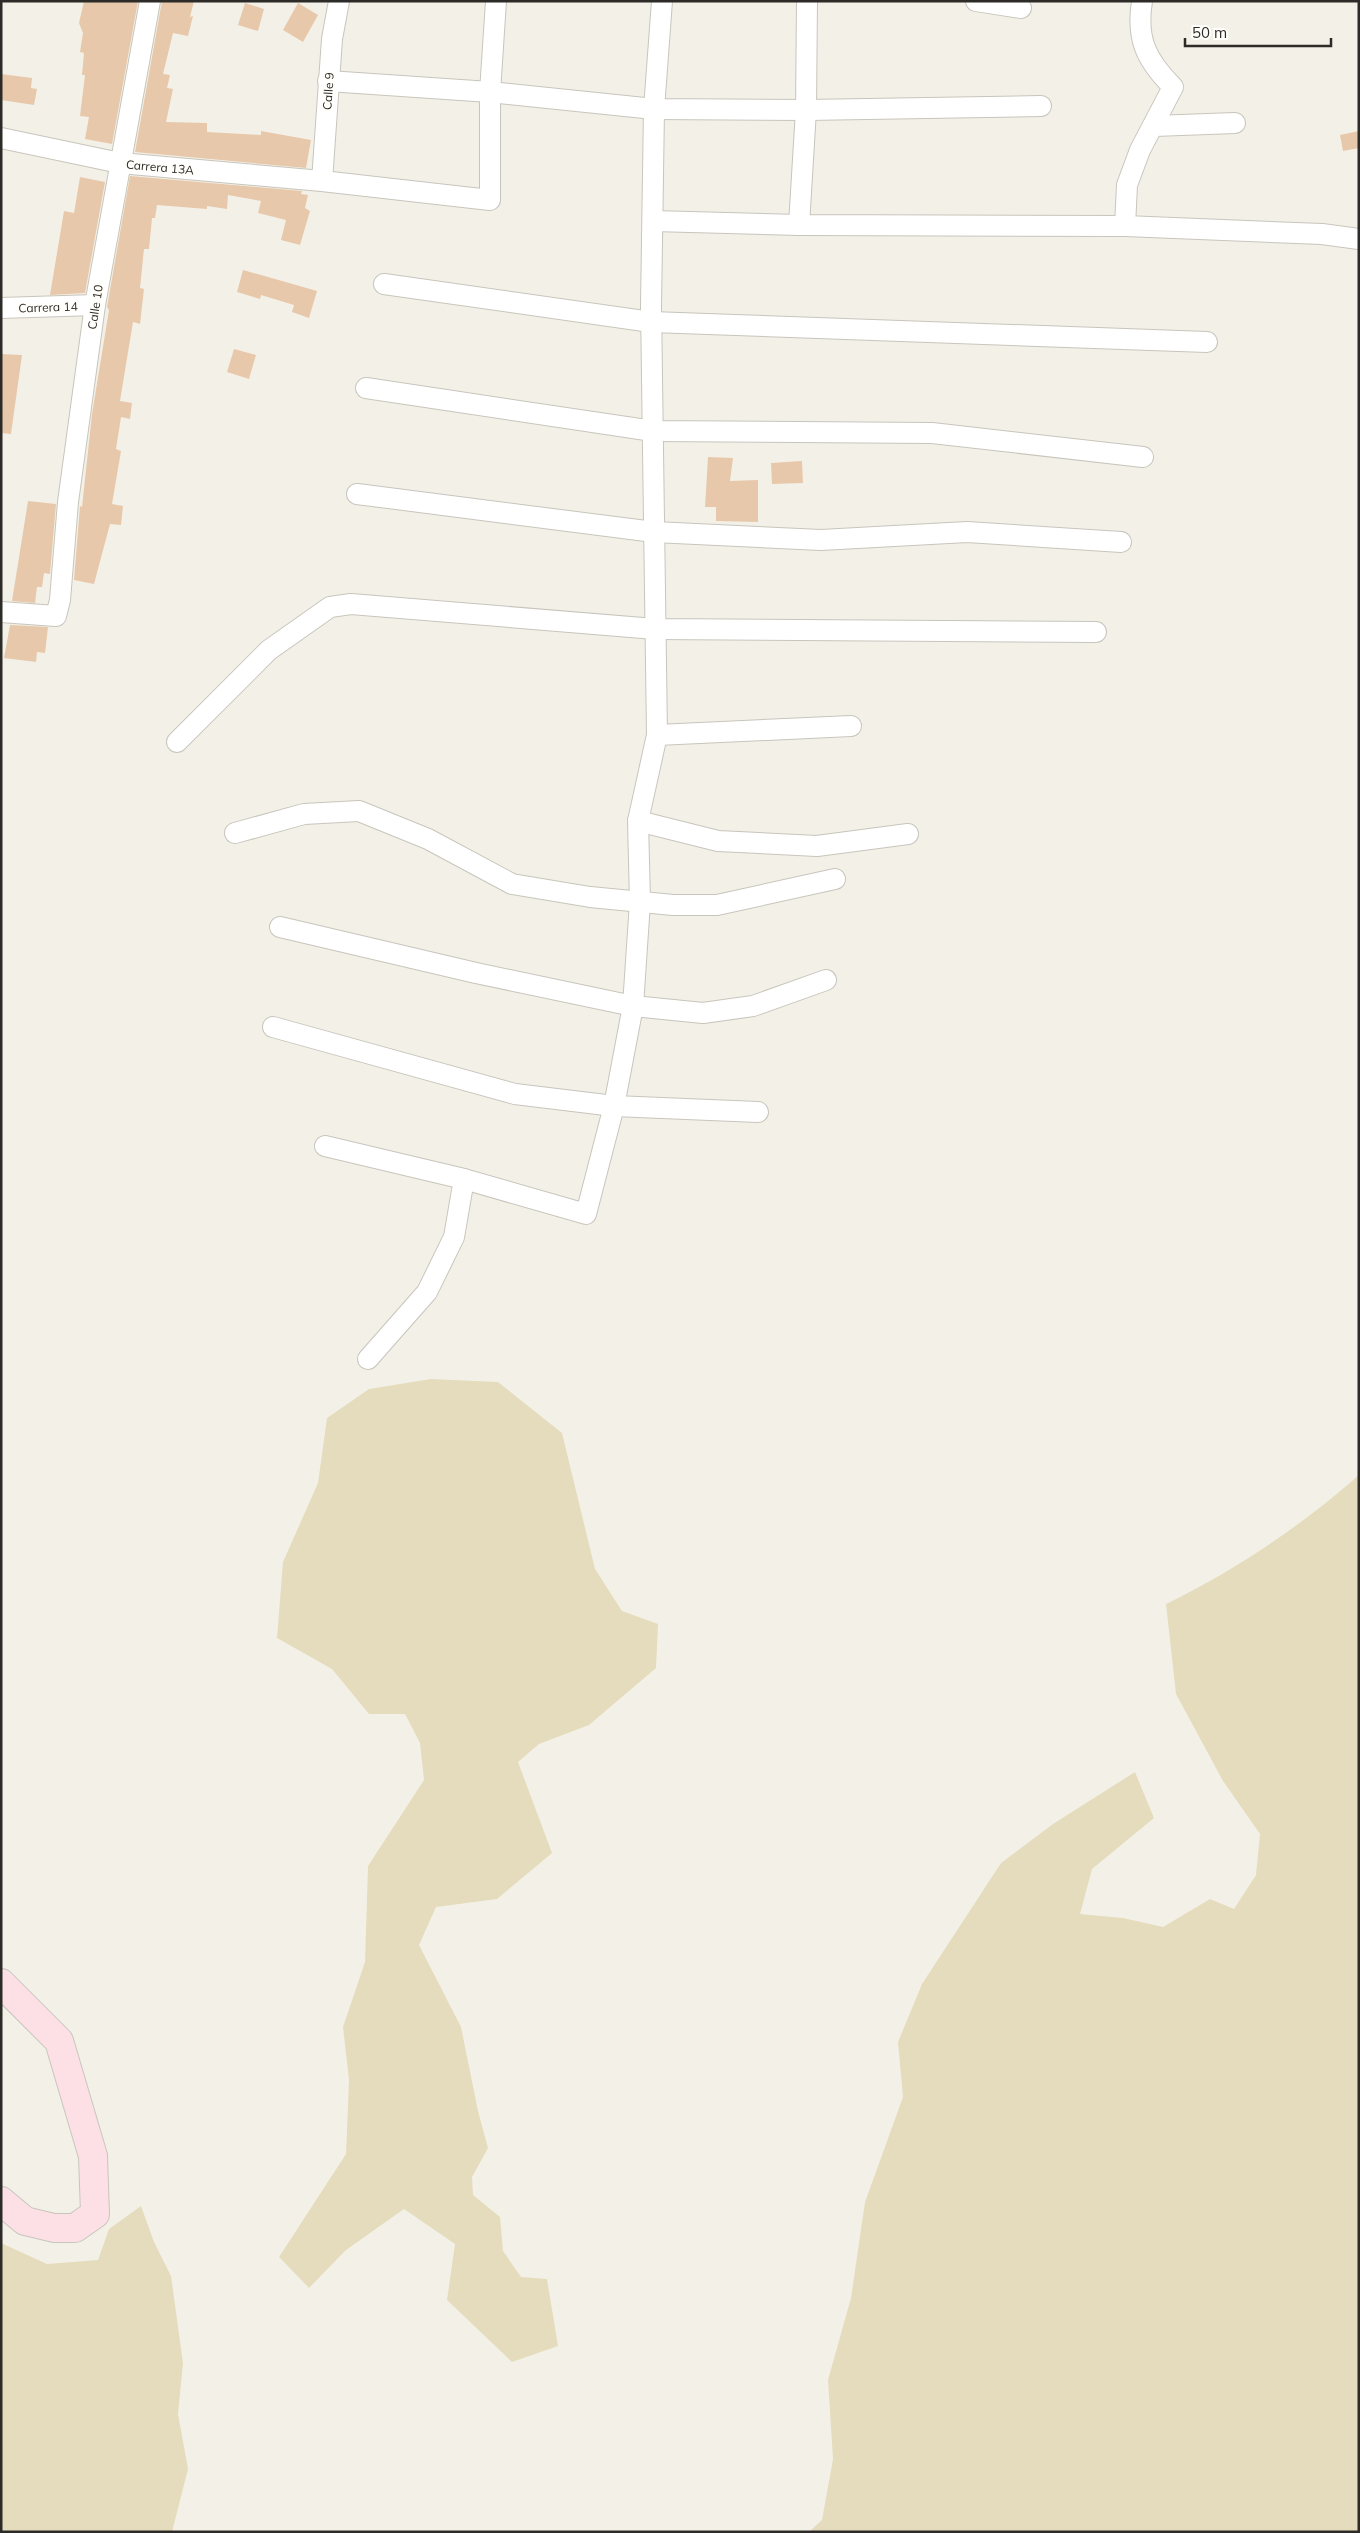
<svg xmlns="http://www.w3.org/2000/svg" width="1360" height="2533" font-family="Mulish,sans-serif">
<rect width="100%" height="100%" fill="#f3f1e7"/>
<g fill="#e5dcbd">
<polygon points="431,1379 498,1382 562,1433 595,1569 622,1611 658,1624 656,1668 589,1725 539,1744 518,1762 552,1853 497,1899 436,1907 419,1945 461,2027 478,2111 488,2148 472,2177 473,2195 500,2217 503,2251 521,2277 547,2279 558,2346 512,2362 447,2300 455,2244 404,2209 346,2250 309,2288 279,2257 346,2154 349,2080 343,2027 365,1962 368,1866 424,1780 420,1743 405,1714 369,1714 332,1669 277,1638 283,1562 318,1483 327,1418 369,1389"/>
<path d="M1359 1475V2532H809L822 2520 833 2459 828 2380 851 2298 865 2202 903 2097 898 2042 922 1984 1001 1863 1053 1824 1135 1772 1154 1818 1092 1869 1080 1914 1123 1918 1163 1927 1210 1899 1234 1909 1256 1875 1260 1834 1223 1781 1176 1694 1166 1604C1236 1570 1301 1526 1359 1475Z"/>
<polygon points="141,2206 154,2242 171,2276 183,2363 178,2414 188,2469 172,2532 1,2532 1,2243 47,2264 98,2260 109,2229"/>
</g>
<g fill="#e7c8ab">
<polygon points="84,1 138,1 112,144 85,139 89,117 80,116 85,75 82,75 84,53 80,52 83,33 79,23"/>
<polygon points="162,1 194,1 190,17 193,16 188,36 173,33 163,74 170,75 167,88 173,89 166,122 207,123 207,132 261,135 261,131 311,140 306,168 135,152"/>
<polygon points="245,3 264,9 258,31 238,25"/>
<polygon points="298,3 318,15 303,42 283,30"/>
<polygon points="1,74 32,78 31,88 37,89 34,105 1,100"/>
<polygon points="1359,131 1359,148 1343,151 1340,135"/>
<polygon points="130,176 302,191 301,194 308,195 305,208 310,211 300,245 281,240 286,220 258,213 261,201 228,195 227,209 207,206 207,209 157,205 155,218 152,218 149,249 144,249 140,288 144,289 140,324 133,322 120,401 132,403 130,419 121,417 116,449 121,451 112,504 123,506 121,525 110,524 94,584 74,580 80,506 82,507 92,414 109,310 107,307"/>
<polygon points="80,177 105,182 85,293 50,295 64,211 74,213"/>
<polygon points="243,270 317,291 309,318 292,312 294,305 261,295 260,299 237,292"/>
<polygon points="234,349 256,355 249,379 227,372"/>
<polygon points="1,354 22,355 11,434 1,433"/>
<polygon points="708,457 733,458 730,481 758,480 758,522 716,521 716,507 705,507"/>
<polygon points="802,461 803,483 772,484 771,463"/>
<polygon points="28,501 56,504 50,574 44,573 42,587 37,587 35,603 12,601"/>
<polygon points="10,625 48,627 45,653 37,652 36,662 4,658"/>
</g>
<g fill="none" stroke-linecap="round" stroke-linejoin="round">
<defs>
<g id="street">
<polyline points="976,1 1021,8"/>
<polyline points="328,81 490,92 654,109 806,110 1041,106"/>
<polyline points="1154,126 1235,123"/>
<polyline points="1,138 120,163 322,181 490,200 490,92 496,1"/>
<polyline points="322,181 332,39 339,1"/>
<polyline points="653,221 799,225 1125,226 1322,234 1359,239"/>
<polyline points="799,225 806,110 807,1"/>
<path d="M1125 226 1127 185 1140 150 1173 87C1146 60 1136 39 1142 1"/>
<polyline points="384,284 651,322 1207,342"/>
<polyline points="1,308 95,305"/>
<polyline points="366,388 653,431 932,433 1143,457"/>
<polyline points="357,494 654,532 821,540 967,532 1121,542"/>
<polyline points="1,612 56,616 60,600 68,502 95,305 150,1"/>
<polyline points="657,735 851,726"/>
<polyline points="177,742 269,650 330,607 351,604 655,629 1096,632"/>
<polyline points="638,821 718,841 817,846 908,834"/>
<polyline points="235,833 304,814 359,811 428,839 512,884 590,897 673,905 717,905 835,879"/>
<polyline points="280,927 476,973 633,1006 703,1013 753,1006 826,980"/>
<polyline points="273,1027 515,1094 614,1106 758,1112"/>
<polyline points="325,1146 464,1179 586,1214 614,1106 633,1006 640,902 638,821 657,735 651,306 654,109 662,1"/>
<polyline points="368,1359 427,1292 454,1237 464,1179"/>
</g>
<polyline id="secondary" points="1,1983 59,2041 93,2156 95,2214 75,2228 54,2228 25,2221 1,2201"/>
</defs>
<use href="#street" stroke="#c8c5bc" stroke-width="22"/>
<use href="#secondary" stroke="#c8c5bc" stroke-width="30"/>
<use href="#street" stroke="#fff" stroke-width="20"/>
<use href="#secondary" stroke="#fce0e6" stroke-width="28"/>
</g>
<g text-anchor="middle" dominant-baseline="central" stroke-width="4.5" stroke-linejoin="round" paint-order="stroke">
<g font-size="12" fill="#2c2b27" stroke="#fffefa">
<text transform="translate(328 91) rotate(-86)">Calle 9</text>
<text transform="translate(160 167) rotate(5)">Carrera 13A</text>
<text transform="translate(48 307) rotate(-2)">Carrera 14</text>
<text transform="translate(95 307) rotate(-81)">Calle 10</text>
</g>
</g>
<rect width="1360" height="2533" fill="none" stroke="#2c2b27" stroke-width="5"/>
<path d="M1185 38v8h146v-8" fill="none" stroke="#2c2b27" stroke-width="2.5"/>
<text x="1192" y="38" font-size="15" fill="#2c2b27" stroke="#fffefa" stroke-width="4" paint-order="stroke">50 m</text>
</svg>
